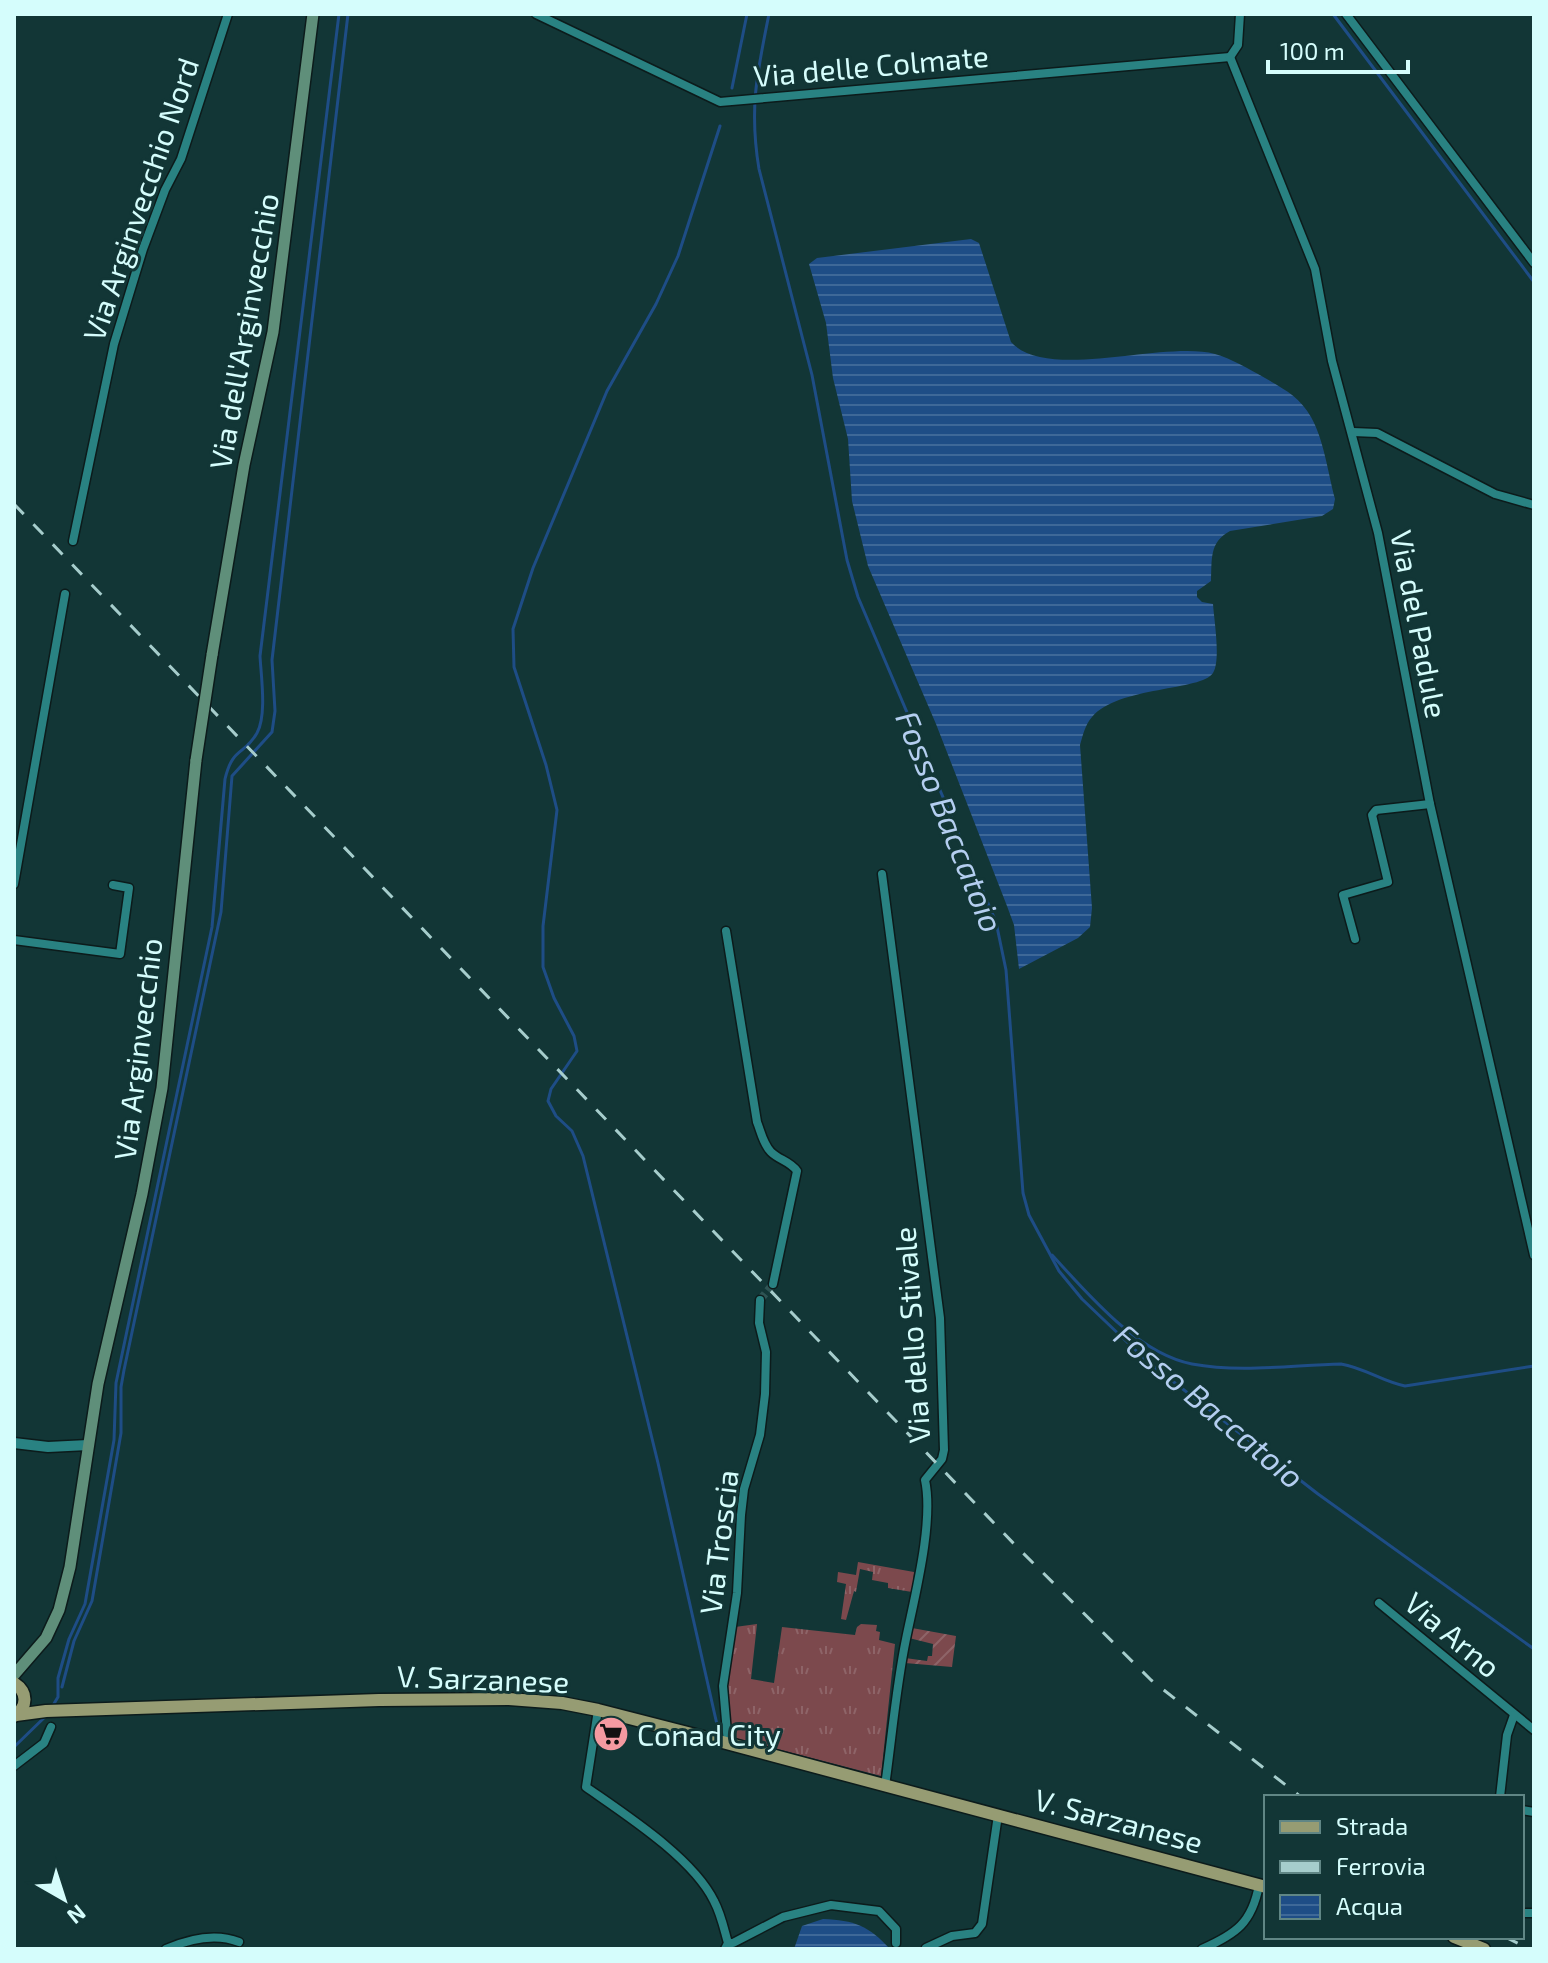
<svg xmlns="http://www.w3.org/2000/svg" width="1548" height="1963" font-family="'Exo 2',sans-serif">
<defs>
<pattern id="grass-tufts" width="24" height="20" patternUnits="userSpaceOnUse" patternTransform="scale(2)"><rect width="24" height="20" fill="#7c494d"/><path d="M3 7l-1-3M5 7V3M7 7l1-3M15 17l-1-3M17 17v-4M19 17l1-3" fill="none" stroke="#8e6468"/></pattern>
<pattern id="garden-furrows" width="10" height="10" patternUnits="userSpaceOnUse" patternTransform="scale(2)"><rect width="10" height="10" fill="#7c494d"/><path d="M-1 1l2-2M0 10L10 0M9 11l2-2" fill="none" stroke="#8e6468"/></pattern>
<pattern id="water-rules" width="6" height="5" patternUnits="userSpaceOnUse" patternTransform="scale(2)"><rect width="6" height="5" fill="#1e4d86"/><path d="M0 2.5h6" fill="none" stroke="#3e6898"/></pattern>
</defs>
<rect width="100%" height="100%" fill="#123636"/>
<g fill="url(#grass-tufts)">
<polygon points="858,1562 914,1572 912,1592 888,1588 888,1583 872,1580 873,1572 860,1569 856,1592 854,1591 846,1620 841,1619 846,1584 837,1582 838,1572 856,1575"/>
<polygon points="757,1624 751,1679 774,1683 782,1627 855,1635 857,1627 861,1624 877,1625 876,1631 880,1632 879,1640 895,1644 881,1776 731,1737 727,1687 735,1627"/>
</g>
<polygon fill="url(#garden-furrows)" points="912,1628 956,1636 952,1667 905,1663 905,1658 927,1661 928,1656 932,1656 933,1644 909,1638"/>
<g fill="url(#water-rules)">
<path d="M971 239 979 243 1011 342C1047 382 1164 340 1215 354 1232 359 1249 369 1265 378 1284 389 1300 397 1311 417 1324 440 1328 473 1335 499L1333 509 1322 516 1230 531C1209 542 1212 560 1211 581L1197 591V597L1202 602 1213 604C1214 620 1221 660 1213 673 1202 691 1118 686 1092 717 1085 725 1083 735 1080 745L1092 908 1090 927 1078 938 1019 969 1014 925 1007 906 936 724 868 566 852 501 848 439 833 378 826 323 809 264 817 258Z"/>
<path d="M823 1919C854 1920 869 1926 890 1949H794L802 1926Z"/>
</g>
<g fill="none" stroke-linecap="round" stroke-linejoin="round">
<g stroke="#1e4d86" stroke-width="3">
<path d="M769 14C757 73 749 109 759 169L812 375 847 560 858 597 996 922 1006 970 1023 1193 1029 1215 1059 1271 1082 1299 1148 1362 1318 1494 1534 1649"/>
<polyline points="1333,14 1534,282"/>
<polyline points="732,88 747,14"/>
<path d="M1052 1255C1088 1294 1138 1354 1192 1364 1240 1373 1293 1365 1341 1364 1365 1368 1383 1382 1405 1386L1534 1366"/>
<polyline points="62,1687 74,1641 92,1601 121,1433 121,1387 124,1370 221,912 232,776 272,732 275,711 272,660 348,14"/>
<path d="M52 1707 58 1697V1678L69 1639 85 1604 114 1440 116 1383 212 927 225 779C233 746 244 756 257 733 267 715 261 676 260 656L339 14"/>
<polyline points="718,1729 658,1463 583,1156 572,1131 556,1116 548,1101 551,1089 577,1051 574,1036 554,998 543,967 543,926 557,810 546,765 514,667 513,629 533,568 607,391 656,304 678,256 720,126"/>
<polyline points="14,1747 48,1714"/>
</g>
<polyline stroke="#2f5454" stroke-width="8" stroke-dasharray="8 4" stroke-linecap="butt" points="760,1300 773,1284"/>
<defs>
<g id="minor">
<polyline points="536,14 720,102 1230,57"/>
<polyline points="1346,14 1534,263"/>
<polyline points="1230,57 1315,269 1332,361 1378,533 1430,804 1534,1255"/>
<polyline points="1230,57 1238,45 1240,14"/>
<polyline points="1353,432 1377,433 1495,494 1534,505"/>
<polyline points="73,541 114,344 143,249 165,190 181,159 228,14"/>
<path d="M882 874 940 1318 944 1450 942 1459 925 1480C934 1522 915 1595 906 1639 896 1687 892 1737 885 1786"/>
<polyline points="14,884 65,594"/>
<path d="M726 931 757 1122C761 1132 763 1144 771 1152 779 1160 790 1161 797 1171L773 1284"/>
<polyline points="1355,939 1343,895 1388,882 1372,815 1376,810 1430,804"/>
<polyline points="14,940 120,954 129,888 113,885"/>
<polyline points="1379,1603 1534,1730"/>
<path d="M598 1710 586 1787C626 1815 693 1858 714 1901 721 1914 724 1929 728 1943L725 1949"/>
<polyline points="728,1744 723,1686 737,1593 741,1515 744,1489 760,1435 765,1394 766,1352 759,1323 760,1300"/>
<polyline points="14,1766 44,1743 51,1727"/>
<polyline points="1500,1797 1507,1735 1514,1715"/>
<polyline points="1522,1810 1534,1812"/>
<polyline points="1522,1913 1534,1913"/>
<polyline points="728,1943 733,1943 783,1917 831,1905 879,1911 896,1929 896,1943"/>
<polyline points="926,1948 952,1936 975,1933 982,1924 998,1815"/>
<path d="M166 1949C189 1939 216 1933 239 1942"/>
<path d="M1202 1949C1236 1934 1252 1923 1259 1885"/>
</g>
<polyline id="tertiary" points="14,1443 48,1447 88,1445"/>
<g id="secondary">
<polyline points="212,655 244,465 273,332 313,14"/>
<polyline points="14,1675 46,1638 59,1610 70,1567 98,1384 142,1194 162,1088 196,760"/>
</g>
<g id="primary">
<path d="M14 1683C28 1692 28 1707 14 1716"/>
<polyline points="16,1715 46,1711 379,1700 509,1699 562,1703 598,1710 715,1740 1266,1887"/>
<polyline points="1454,1937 1484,1949"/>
</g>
</defs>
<use href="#minor" stroke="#0c1b1b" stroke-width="11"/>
<use href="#tertiary" stroke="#0c1b1b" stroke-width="13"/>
<use href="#secondary" stroke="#0c1b1b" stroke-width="14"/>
<use href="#primary" stroke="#0c1b1b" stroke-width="15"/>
<use href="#minor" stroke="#298282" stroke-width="8"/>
<use href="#tertiary" stroke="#298282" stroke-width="10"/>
<use href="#secondary" stroke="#5f8f7a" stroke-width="11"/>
<use href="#primary" stroke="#969c73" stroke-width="12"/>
<g stroke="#a6cdcc" stroke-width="3" stroke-dasharray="14 14" stroke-linecap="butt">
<polyline points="14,504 1017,1547 1151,1680 1301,1797"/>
<polyline points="1505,1937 1530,1949"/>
</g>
<defs>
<polyline id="secondary-bridge" points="196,760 212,655"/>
</defs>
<use href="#secondary-bridge" stroke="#0c1b1b" stroke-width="14" stroke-linecap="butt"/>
<use href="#secondary-bridge" stroke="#5f8f7a" stroke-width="11"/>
</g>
<defs>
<symbol id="supermarket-disc" viewBox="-11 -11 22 22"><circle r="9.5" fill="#f49aa1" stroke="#123636"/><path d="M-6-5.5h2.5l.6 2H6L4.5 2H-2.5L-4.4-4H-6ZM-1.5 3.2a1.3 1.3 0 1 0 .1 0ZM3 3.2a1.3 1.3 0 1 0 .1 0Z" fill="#111"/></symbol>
</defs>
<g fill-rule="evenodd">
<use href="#supermarket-disc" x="591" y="1714" width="40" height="40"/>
</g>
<g text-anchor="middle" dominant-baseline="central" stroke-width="6" stroke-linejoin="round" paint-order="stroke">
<g font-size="30" fill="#d5fdfc" stroke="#123636">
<text transform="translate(871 65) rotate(-5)">Via delle Colmate</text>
<text transform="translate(140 199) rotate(-71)">Via Arginvecchio Nord</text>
<text transform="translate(243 331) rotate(-80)">Via dell'Arginvecchio</text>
<text transform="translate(1420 624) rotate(79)">Via del Padule</text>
<text transform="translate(137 1049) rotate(-83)">Via Arginvecchio</text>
<text transform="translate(911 1335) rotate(-94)">Via dello Stivale</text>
<text transform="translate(718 1542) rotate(-83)">Via Troscia</text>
<text transform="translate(1453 1634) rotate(40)">Via Arno</text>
<text transform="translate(483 1678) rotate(2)">V. Sarzanese</text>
<text transform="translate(1119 1820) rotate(15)">V. Sarzanese</text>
</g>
<g font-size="30" fill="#d5fdfc" stroke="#123636" text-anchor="start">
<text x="637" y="1734">Conad City</text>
</g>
<g font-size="32" font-style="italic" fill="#b4cef0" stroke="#123636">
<text transform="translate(951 821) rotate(68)">Fosso Baccatoio</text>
<text transform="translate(1210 1405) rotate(40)">Fosso Baccatoio</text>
</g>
</g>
<rect width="1548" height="1963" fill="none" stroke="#d5fdfc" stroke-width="32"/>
<rect x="1264" y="1795" width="260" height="144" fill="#123636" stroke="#608685" stroke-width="2"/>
<rect x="1280" y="1821" width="40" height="12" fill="#969c73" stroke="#608685" stroke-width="2"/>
<text x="1336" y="1835" font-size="24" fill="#d5fdfc">Strada</text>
<rect x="1280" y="1861" width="40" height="12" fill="#a6cdcc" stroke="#608685" stroke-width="2"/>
<text x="1336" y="1875" font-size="24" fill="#d5fdfc">Ferrovia</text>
<rect x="1280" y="1895" width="40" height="24" fill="url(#water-rules)" stroke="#608685" stroke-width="2"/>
<text x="1336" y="1915" font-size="24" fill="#d5fdfc">Acqua</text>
<g transform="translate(64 1899) rotate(141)" stroke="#123636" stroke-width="6" paint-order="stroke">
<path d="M0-6L14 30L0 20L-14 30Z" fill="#d5fdfc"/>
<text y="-12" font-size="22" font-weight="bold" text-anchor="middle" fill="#d5fdfc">N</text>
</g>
<path d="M1268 60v12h140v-12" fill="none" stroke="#d5fdfc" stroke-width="4"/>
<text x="1280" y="60" font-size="24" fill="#d5fdfc" stroke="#123636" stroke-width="6" paint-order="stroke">100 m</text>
</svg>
